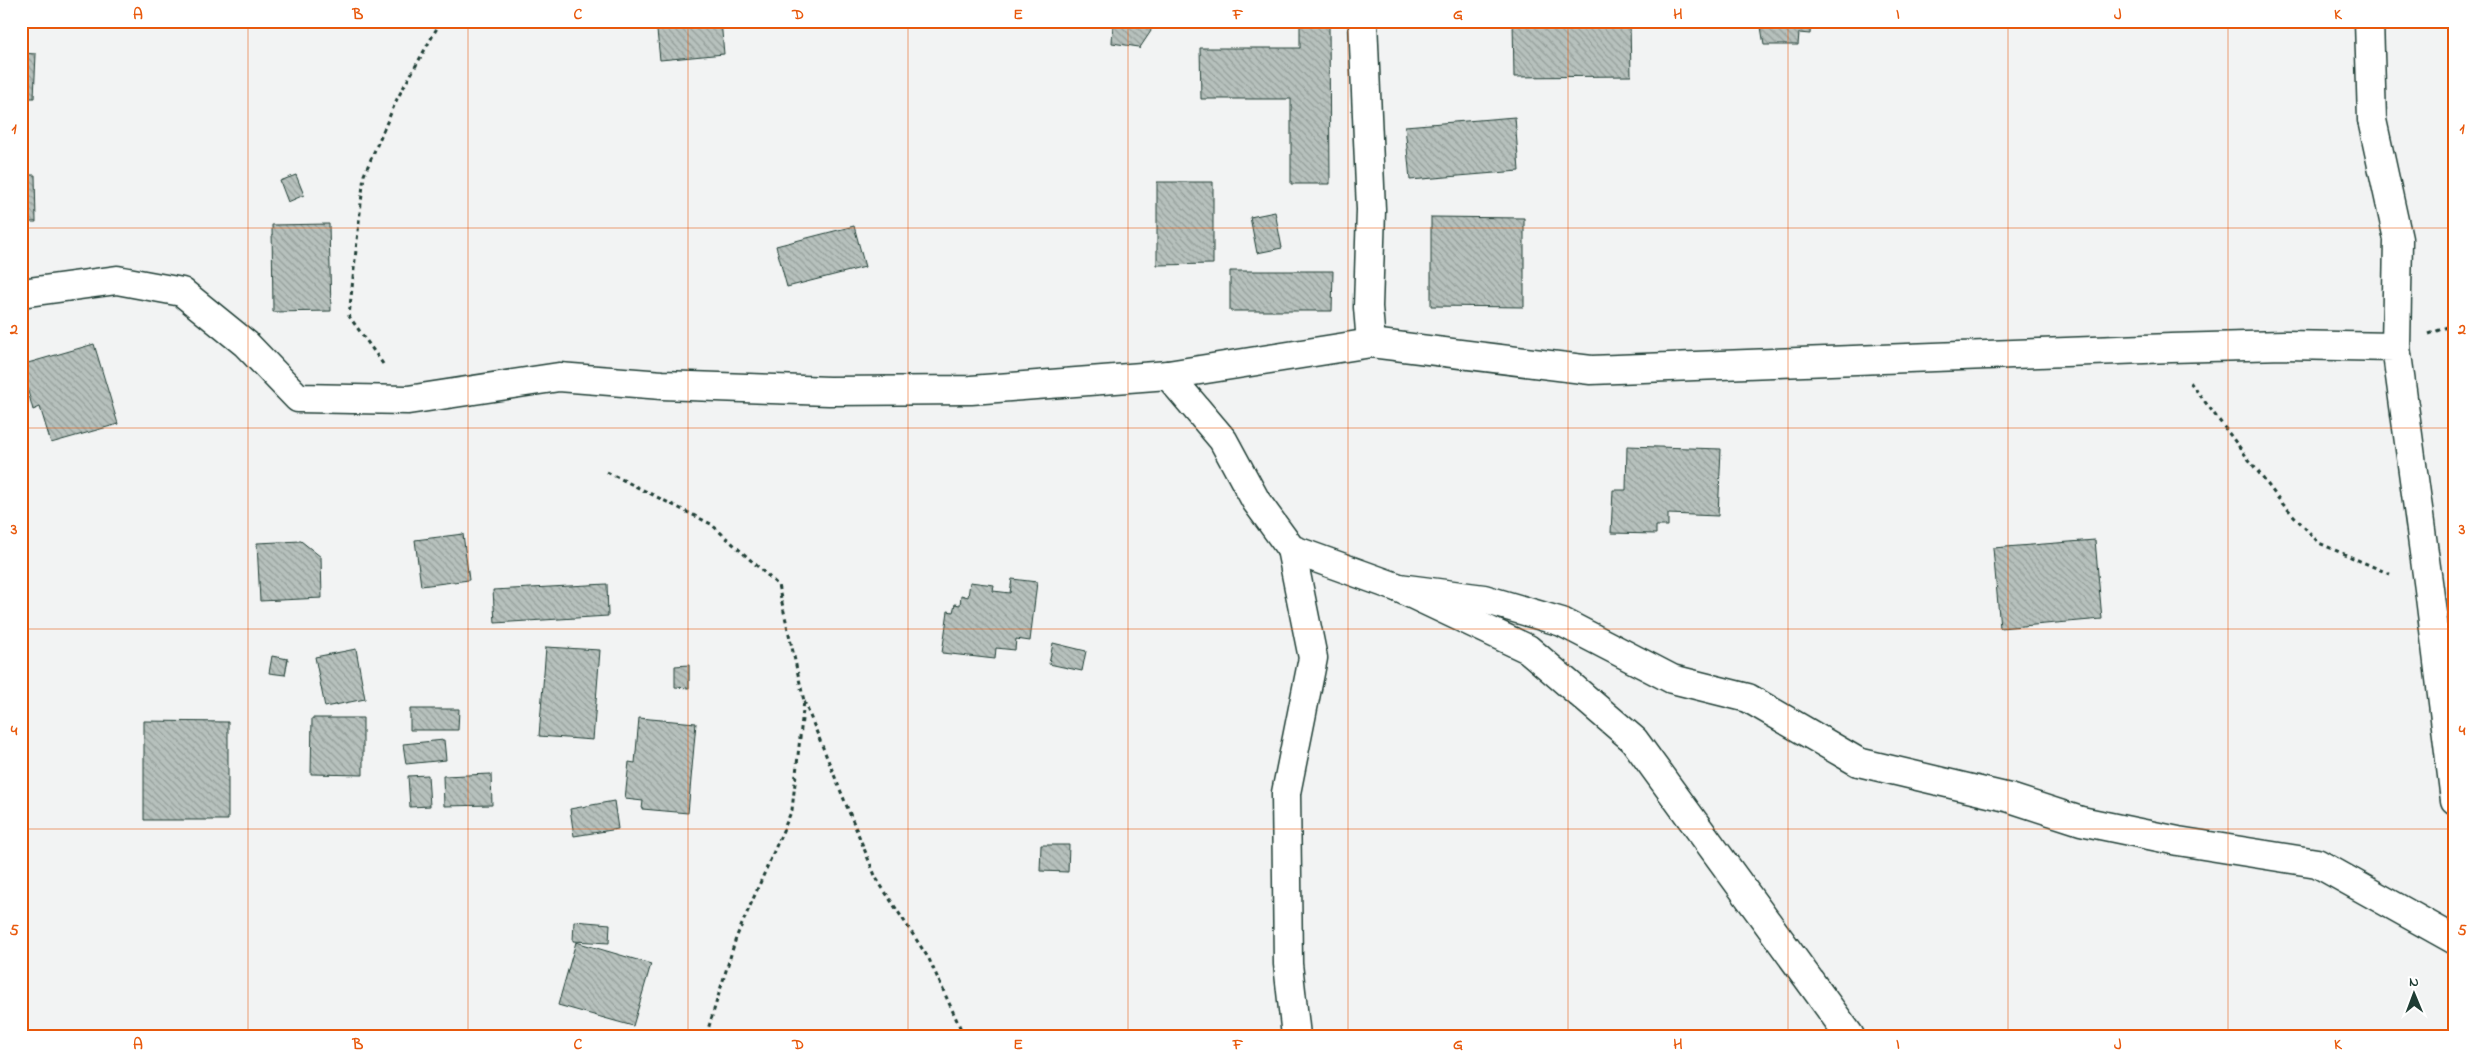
<svg xmlns="http://www.w3.org/2000/svg" width="2476" height="1057" font-family="'Indie Flower',sans-serif">
<defs>
<pattern id="building-back-hatch" width="6" height="6" patternUnits="userSpaceOnUse" patternTransform="scale(1.25)"><rect width="6" height="6" fill="#b7c1bd"/><path d="M-1 5l2 2M0 0l6 6M5-1l2 2" fill="none" stroke="#949e9a"/></pattern>
</defs>
<rect width="100%" height="100%" fill="#f2f3f3"/>
<filter id="ink" filterUnits="userSpaceOnUse"><feTurbulence type="fractalNoise" baseFrequency=".02" numOctaves="2"/><feDisplacementMap in="SourceGraphic" scale="10" xChannelSelector="R" yChannelSelector="G"/><feConvolveMatrix kernelMatrix="1 2 1 2 8 2 1 2 1" color-interpolation-filters="sRGB"/></filter>
<g filter="url(#ink)">
<g fill="url(#building-back-hatch)" stroke="#1f3d34">
<polygon points="656,21 721,21 724,54 660,60"/>
<polygon points="1124,21 1148,21 1151,31 1139,49 1139,47 1112,43 1113,24"/>
<polygon points="1300,21 1329,21 1330,184 1291,184 1291,99 1201,99 1200,48 1300,48"/>
<polygon points="1513,21 1630,21 1631,76 1514,77"/>
<polygon points="1760,21 1811,21 1810,34 1799,33 1798,45 1764,45"/>
<polygon points="21,53 36,54 34,98 21,98"/>
<polygon points="1515,117 1519,171 1410,180 1405,126"/>
<polygon points="21,175 35,175 36,222 21,222"/>
<polygon points="296,175 304,195 288,202 280,181"/>
<polygon points="1157,182 1213,182 1213,264 1157,265"/>
<polygon points="1275,212 1282,248 1257,253 1250,217"/>
<polygon points="1431,217 1524,218 1524,307 1431,306"/>
<polygon points="329,224 331,311 273,312 272,225"/>
<polygon points="854,226 865,267 787,287 776,246"/>
<polygon points="1230,271 1333,271 1332,311 1230,311"/>
<polygon points="94,344 118,424 51,443 40,407 33,410 21,365"/>
<polygon points="1627,446 1721,449 1718,516 1668,514 1668,526 1656,526 1656,534 1611,533 1613,490 1626,490"/>
<polygon points="463,534 469,580 421,586 415,540"/>
<polygon points="2095,540 2102,619 2000,628 1993,548"/>
<polygon points="301,541 321,557 322,598 260,601 257,543"/>
<polygon points="1012,579 1037,582 1030,641 1016,639 1015,650 996,648 995,659 942,653 948,611 953,612 955,604 960,605 961,595 968,597 970,582 994,585 993,591 1010,593"/>
<polygon points="607,584 608,616 495,623 493,590"/>
<polygon points="1053,643 1086,651 1082,671 1049,664"/>
<polygon points="546,647 600,650 593,740 539,736"/>
<polygon points="356,649 365,699 325,707 315,657"/>
<polygon points="272,656 288,659 285,675 269,673"/>
<polygon points="689,665 689,688 675,687 675,666"/>
<polygon points="410,709 459,709 458,730 410,730"/>
<polygon points="312,718 363,718 363,775 311,774"/>
<polygon points="639,718 696,723 688,813 642,809 643,801 625,799 629,762 635,763"/>
<polygon points="144,721 228,722 228,820 144,820"/>
<polygon points="444,740 446,760 406,764 403,744"/>
<polygon points="491,774 492,805 444,806 443,776"/>
<polygon points="428,775 430,806 410,807 408,776"/>
<polygon points="614,801 618,829 574,836 570,809"/>
<polygon points="1041,845 1069,845 1068,872 1040,871"/>
<polygon points="574,921 610,924 609,943 573,941"/>
<polygon points="576,942 651,964 633,1026 558,1005"/>
</g>
<g fill="none" stroke-linecap="round" stroke-linejoin="round">
<defs>
<g id="street">
<polyline points="1363,21 1371,210 1368,307 1371,343"/>
<polyline points="2369,21 2372,120 2398,239 2396,347"/>
<polyline points="21,293 117,280 182,292 246,344 298,398 408,400 559,377 662,385 829,391 971,390 1168,375 1371,343 1591,370 2171,348 2284,345 2396,347 2429,589 2455,800"/>
<polyline points="1168,375 1223,440 1256,501 1291,549 1399,588 1528,649 1634,740 1850,1036"/>
<polyline points="1291,549 1313,658 1286,793 1288,964 1296,1036"/>
<polyline points="1399,588 1484,599 1562,622 1672,679 1748,698 1858,762 2010,798 2081,821 2178,841 2317,863 2455,940"/>
</g>
</defs>
<use href="#street" stroke="#1f3d34" stroke-width="31"/>
<g stroke="#1f3d34" stroke-width="3" stroke-dasharray="4 4" stroke-linecap="butt">
<polyline points="2429,334 2455,324"/>
<polyline points="383,364 349,316 364,175 397,99 441,21"/>
<polyline points="2190,382 2281,502 2319,543 2392,575"/>
<polyline points="607,472 711,524 778,585 804,701 792,810 736,938 706,1036"/>
<polyline points="804,701 876,878 929,959 964,1036"/>
</g>
<use href="#street" stroke="#fff" stroke-width="28"/>
</g>
</g>
<path fill="none" stroke="#e8590c" stroke-width="1" stroke-opacity="0.55" d="M248 21V1036M468 21V1036M688 21V1036M908 21V1036M1128 21V1036M1348 21V1036M1568 21V1036M1788 21V1036M2008 21V1036M2228 21V1036M21 228H2455M21 428H2455M21 629H2455M21 829H2455"/>
<rect width="2476" height="1057" fill="none" stroke="#fff" stroke-width="55"/>
<g transform="translate(2414 994) rotate(359)" stroke="#ffffff" stroke-width="4" paint-order="stroke">
<path d="M0-4L9 19L0 12L-9 19Z" fill="#1f3d34"/>
<text y="-8" font-size="14" font-weight="bold" text-anchor="middle" fill="#1f3d34">N</text>
</g>
<rect x="28" y="28" width="2420" height="1002" fill="none" stroke="#e8590c" stroke-width="2"/>
<g font-size="16" text-anchor="middle" font-weight="bold" fill="#e8590c">
<text x="138" y="19">A</text>
<text x="358" y="19">B</text>
<text x="578" y="19">C</text>
<text x="798" y="19">D</text>
<text x="1018" y="19">E</text>
<text x="1238" y="19">F</text>
<text x="1458" y="19">G</text>
<text x="1678" y="19">H</text>
<text x="1898" y="19">I</text>
<text x="2118" y="19">J</text>
<text x="2338" y="19">K</text>
<text x="14" y="133">1</text>
<text x="2462" y="133">1</text>
<text x="14" y="334">2</text>
<text x="2462" y="334">2</text>
<text x="14" y="534">3</text>
<text x="2462" y="534">3</text>
<text x="14" y="735">4</text>
<text x="2462" y="735">4</text>
<text x="14" y="935">5</text>
<text x="2462" y="935">5</text>
<text x="138" y="1049">A</text>
<text x="358" y="1049">B</text>
<text x="578" y="1049">C</text>
<text x="798" y="1049">D</text>
<text x="1018" y="1049">E</text>
<text x="1238" y="1049">F</text>
<text x="1458" y="1049">G</text>
<text x="1678" y="1049">H</text>
<text x="1898" y="1049">I</text>
<text x="2118" y="1049">J</text>
<text x="2338" y="1049">K</text>
</g>
</svg>
